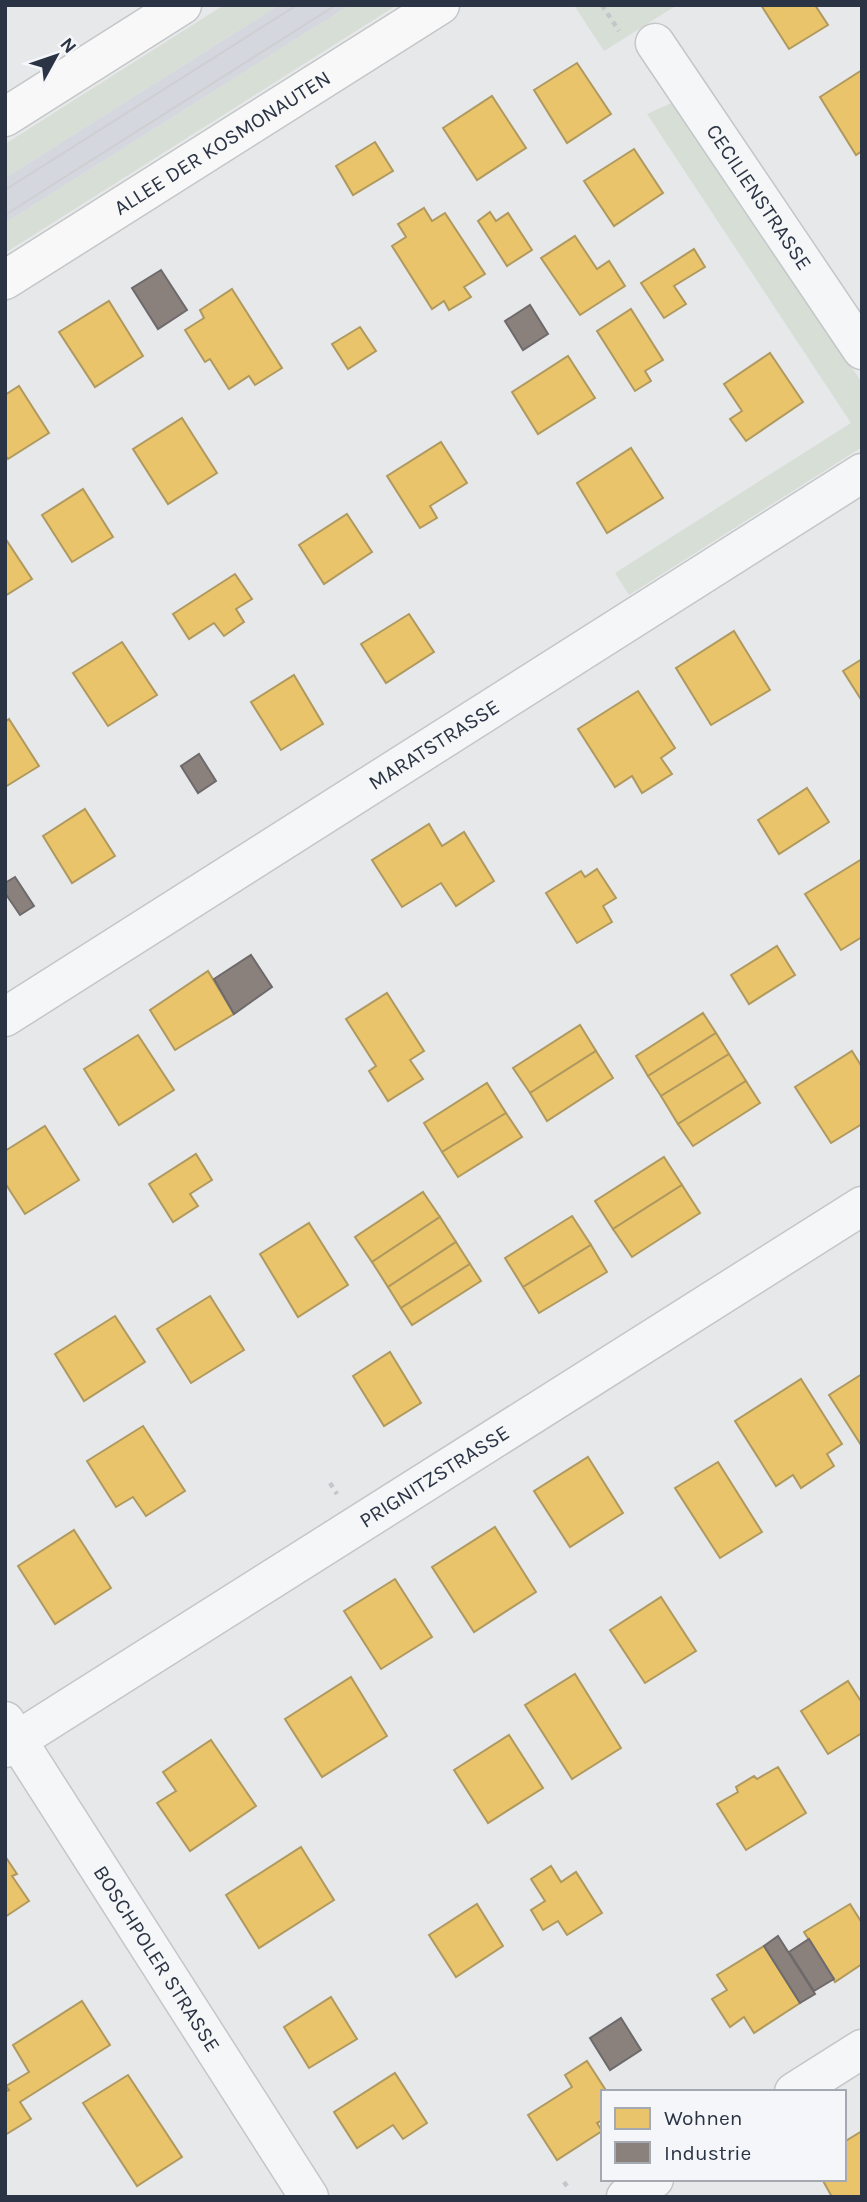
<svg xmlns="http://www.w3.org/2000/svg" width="867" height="2202" font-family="Karla,sans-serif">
<rect width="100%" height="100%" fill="#e6e8ea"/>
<polygon fill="#d4d7dd" points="279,5 350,5 5,223 5,178"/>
<g fill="#d6ded6">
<polygon points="224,5 279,5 5,178 5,144"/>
<polygon points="350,5 397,5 5,253 5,223"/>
<polygon points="574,5 677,5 604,51"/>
<polygon points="676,101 862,383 862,447 629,595 615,573 851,423 647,114"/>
</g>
<g fill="#e9c46a" stroke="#b0995f" stroke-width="2">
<polygon points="761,5 815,5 828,25 789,49"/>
<polygon points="577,63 611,114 567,143 534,90"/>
<polygon points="862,70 862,151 856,155 820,97"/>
<polygon points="492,96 526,148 477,180 443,128"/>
<polygon points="375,142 393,171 353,195 336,166"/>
<polygon points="634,149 663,193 614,226 584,181"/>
<polygon points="424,208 432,221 445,213 485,274 464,287 471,297 449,310 444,301 432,309 392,246 406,237 398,224"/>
<polygon points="490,212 496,221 508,213 532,250 507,266 478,221"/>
<polygon points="575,236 597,269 609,261 625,286 580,315 541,258"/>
<polygon points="694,249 705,267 674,286 686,304 664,318 641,283"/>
<polygon points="232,289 282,368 255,385 249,376 229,389 210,359 205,362 185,330 204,318 200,310"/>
<polygon points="109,301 143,356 95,387 59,332"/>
<polygon points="631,309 663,360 645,371 651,381 635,391 597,331"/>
<polygon points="360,327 376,351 348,369 332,344"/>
<polygon points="770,353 803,402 746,441 730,419 742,411 724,384"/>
<polygon points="568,356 595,398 538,434 512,392"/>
<polygon points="19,386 49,433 8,459 5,455 5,395"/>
<polygon points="182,418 217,473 168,504 133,449"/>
<polygon points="441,442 467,483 430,506 437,518 420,528 387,476"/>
<polygon points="631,448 663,498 607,533 577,483"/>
<polygon points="83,489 113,537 72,562 42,515"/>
<polygon points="347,514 372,552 324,584 299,545"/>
<polygon points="5,538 32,579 5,596"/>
<polygon points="235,574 252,599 236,609 244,622 224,636 214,623 189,639 173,614"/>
<polygon points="409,614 434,652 386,683 361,644"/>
<polygon points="734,631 770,690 711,725 676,668"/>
<polygon points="122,642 157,695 108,726 73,673"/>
<polygon points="862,659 862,701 843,671"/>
<polygon points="294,675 323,724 281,750 251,702"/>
<polygon points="638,691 675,748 661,758 672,774 642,793 632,776 615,787 578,729"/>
<polygon points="9,719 39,766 5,787 5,722"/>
<polygon points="807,788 829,822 779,854 758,820"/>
<polygon points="85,809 115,856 72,883 43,836"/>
<polygon points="429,824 442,846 464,832 494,881 456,906 441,883 402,907 372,860"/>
<polygon points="862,859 862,937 841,950 805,894"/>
<polygon points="597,869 616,898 603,906 612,922 577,943 546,893 581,871 585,877"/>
<polygon points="777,946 795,975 749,1004 731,975"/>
<polygon points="208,971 234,1014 175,1050 150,1010"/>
<polygon points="387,993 424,1051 410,1060 423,1079 388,1101 369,1071 376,1066 346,1019"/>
<polygon points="703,1013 716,1033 648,1076 636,1056"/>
<polygon points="580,1025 596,1051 530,1093 513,1068"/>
<polygon points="716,1033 729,1054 661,1096 648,1076"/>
<polygon points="138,1035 174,1090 119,1125 84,1069"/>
<polygon points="596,1051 613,1078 547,1121 530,1093"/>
<polygon points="852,1051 862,1067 862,1124 831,1143 795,1087"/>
<polygon points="729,1054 746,1081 678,1124 661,1096"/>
<polygon points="746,1081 760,1103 693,1146 678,1124"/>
<polygon points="487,1083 506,1113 442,1152 424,1123"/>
<polygon points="506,1113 522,1137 458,1177 442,1152"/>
<polygon points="45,1126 79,1180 25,1214 5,1183 5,1151"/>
<polygon points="196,1154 212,1180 190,1194 198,1206 173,1222 149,1184"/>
<polygon points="664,1157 682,1185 613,1229 595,1201"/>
<polygon points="682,1185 700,1213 632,1257 613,1229"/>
<polygon points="423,1192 440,1217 372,1262 355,1237"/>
<polygon points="572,1216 591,1245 523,1287 505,1258"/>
<polygon points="440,1217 456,1242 388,1287 372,1262"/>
<polygon points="309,1223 348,1285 298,1317 260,1254"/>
<polygon points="456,1242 470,1264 401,1308 388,1287"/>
<polygon points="591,1245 607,1272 539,1313 523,1287"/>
<polygon points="470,1264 481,1281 412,1325 401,1308"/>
<polygon points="210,1296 244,1350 191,1383 157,1329"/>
<polygon points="115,1316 145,1362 84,1401 55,1354"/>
<polygon points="390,1352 421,1403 384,1426 353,1376"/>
<polygon points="862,1374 862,1445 861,1445 829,1395"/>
<polygon points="801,1379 842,1444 827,1454 834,1466 801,1488 793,1475 776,1486 735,1421"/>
<polygon points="143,1426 185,1491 146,1516 133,1497 116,1507 87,1461"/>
<polygon points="588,1457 623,1513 570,1547 534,1491"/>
<polygon points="718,1462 762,1532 720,1558 675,1488"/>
<polygon points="495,1527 536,1592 474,1632 432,1567"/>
<polygon points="74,1530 111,1588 55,1624 18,1566"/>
<polygon points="395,1579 432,1637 381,1669 344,1611"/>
<polygon points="661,1597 696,1651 645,1683 610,1630"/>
<polygon points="575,1674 621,1748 572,1779 525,1705"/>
<polygon points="351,1677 387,1736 322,1777 285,1719"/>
<polygon points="848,1681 862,1703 862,1733 828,1754 801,1711"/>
<polygon points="509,1735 543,1788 488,1823 454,1770"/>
<polygon points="211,1740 256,1806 190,1851 157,1803 176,1791 163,1772"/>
<polygon points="778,1767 806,1813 746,1850 717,1804 738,1792 736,1787 754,1776 757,1779"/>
<polygon points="301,1847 334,1900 259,1948 226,1895"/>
<polygon points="7,1859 17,1874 12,1876 29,1901 5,1917 5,1860"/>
<polygon points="551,1866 561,1882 576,1872 602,1913 567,1935 558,1921 543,1930 531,1910 545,1901 531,1879"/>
<polygon points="477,1904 503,1946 456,1977 429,1935"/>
<polygon points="850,1904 862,1923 862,1964 835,1982 804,1932"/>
<polygon points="764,1946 800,2003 754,2033 744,2017 730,2027 712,1999 727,1990 717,1975"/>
<polygon points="331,1997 357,2039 309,2068 284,2027"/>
<polygon points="82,2001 110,2045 20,2102 31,2119 5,2135 5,2092 9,2090 6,2086 29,2072 13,2045"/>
<polygon points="587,2061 607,2092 603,2092 603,2120 597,2123 602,2131 557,2160 528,2115 572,2087 565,2075"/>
<polygon points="395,2073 427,2123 403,2139 393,2125 357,2148 334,2112"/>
<polygon points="128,2075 182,2157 137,2186 83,2103"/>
<polygon points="862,2131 862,2197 832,2197 822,2179 844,2179 844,2142"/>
</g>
<g fill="#8a817c" stroke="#6e6a6c" stroke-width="2">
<polygon points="161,270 187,310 158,329 132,288"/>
<polygon points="530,305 548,334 523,350 505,321"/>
<polygon points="199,754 216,781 198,793 181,766"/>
<polygon points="15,877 34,906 20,915 5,893 5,883"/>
<polygon points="251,955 272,987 234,1014 214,979"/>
<polygon points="778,1936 815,1994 800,2003 764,1946"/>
<polygon points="809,1939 834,1979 814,1991 789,1952"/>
<polygon points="621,2018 641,2050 610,2070 590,2038"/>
</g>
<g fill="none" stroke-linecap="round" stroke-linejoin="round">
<defs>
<g id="minor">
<path id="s1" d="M655 43 862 350"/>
<path id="s2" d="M5 1017 862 473"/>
<path id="s3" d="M5 1721 309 2197"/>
<path id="s4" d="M5 1748 862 1206"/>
<polyline points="794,2092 862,2049"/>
<polyline points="626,2197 654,2179"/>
</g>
<g id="secondary">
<polyline points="5,117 182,5"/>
<path id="s5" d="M5 280 440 5"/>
</g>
</defs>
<use href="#minor" stroke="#c4c6c8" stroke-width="41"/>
<use href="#secondary" stroke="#c4c6c8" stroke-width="41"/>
<g stroke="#c5c6ca" stroke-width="4.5" stroke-dasharray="5 5" stroke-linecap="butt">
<polyline points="602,5 619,31"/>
<polyline points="330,1483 337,1494"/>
<polyline points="564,2182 569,2189"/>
</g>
<use href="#minor" stroke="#f5f6f7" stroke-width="38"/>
<use href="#secondary" stroke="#f8f8f8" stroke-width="38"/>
<g stroke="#cecfd2" stroke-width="2">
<polyline points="5,190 297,5"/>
<polyline points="5,215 336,5"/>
</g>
</g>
<g text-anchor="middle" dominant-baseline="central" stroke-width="7" stroke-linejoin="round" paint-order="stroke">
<g font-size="21" fill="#2b3445" stroke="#f4f6f9">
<text stroke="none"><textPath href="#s5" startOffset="257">ALLEE DER KOSMONAUTEN</textPath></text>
<text stroke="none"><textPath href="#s1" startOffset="186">CECILIENSTRASSE</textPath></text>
<text stroke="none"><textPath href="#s2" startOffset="508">MARATSTRASSE</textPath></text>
<text stroke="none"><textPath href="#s4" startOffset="508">PRIGNITZSTRASSE</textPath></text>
<text stroke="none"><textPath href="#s3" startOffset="282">BOSCHPOLER STRASSE</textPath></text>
</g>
</g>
<rect width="867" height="2202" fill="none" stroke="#2b3445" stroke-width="14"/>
<rect x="601" y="2090" width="245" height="91" fill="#f4f6f9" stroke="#a4a8b1" stroke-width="2"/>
<rect x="615" y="2108" width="35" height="21" fill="#e9c46a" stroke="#a4a8b1" stroke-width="2"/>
<text x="664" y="2125" font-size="21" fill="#2b3445">Wohnen</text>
<rect x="615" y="2142" width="35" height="21" fill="#8a817c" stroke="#a4a8b1" stroke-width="2"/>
<text x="664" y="2160" font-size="21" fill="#2b3445">Industrie</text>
<g transform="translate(56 56) rotate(50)" stroke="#f4f6f9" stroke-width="5" paint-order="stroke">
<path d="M0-5L12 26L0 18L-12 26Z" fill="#2b3445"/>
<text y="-10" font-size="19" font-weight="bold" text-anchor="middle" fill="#2b3445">N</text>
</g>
</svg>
